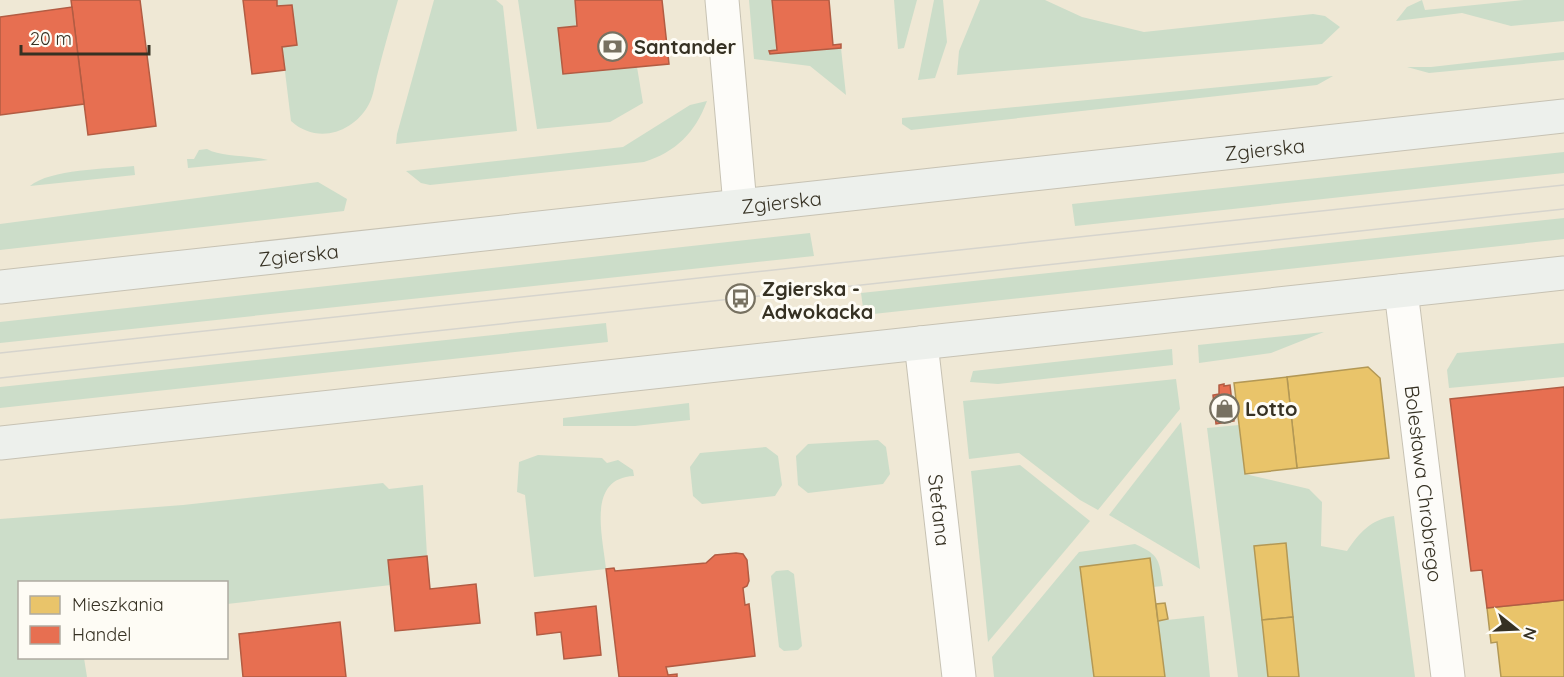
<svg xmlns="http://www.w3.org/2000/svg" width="1564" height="677" font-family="Quicksand,sans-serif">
<rect width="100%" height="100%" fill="#efe8d5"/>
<g fill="#ccddc9">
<path d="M277 0H398C391 24 384 48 378 72 375 82 374 95 369 104 353 134 316 144 291 121L282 47 297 44 292 5 277 6Z"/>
<polygon points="434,0 496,0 503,6 517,131 396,144 397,134"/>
<polygon points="518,0 575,0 577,26 558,29 563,74 637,67 643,103 610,122 537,129"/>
<polygon points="749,0 772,0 777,50 770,51 770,54 841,48 846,95 810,66 754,59"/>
<polygon points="894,0 917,0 904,48 898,49"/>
<polygon points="934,0 943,0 947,42 935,78 918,80"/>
<polygon points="980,0 1045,0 1082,17 1144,32 1313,14 1325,16 1340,27 1322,44 957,75 959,51"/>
<polygon points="1422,0 1425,10 1524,0 1564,0 1564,21 1511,26 1462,13 1396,21 1407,7"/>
<polygon points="1564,52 1564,60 1429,73 1407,67 1431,67"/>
<polygon points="1333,76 1317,85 911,130 902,124 902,118"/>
<path d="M707 101C695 133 676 152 644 162L430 185 421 183 406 171 623 147 690 105Z"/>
<path d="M207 149C221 157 249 155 268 160L188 168 187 159H194L199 150Z"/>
<polygon points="1564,152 1564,173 1075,226 1072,204"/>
<path d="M134 166 135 175 30 186C50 169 107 169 134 166Z"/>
<polygon points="318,182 347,199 344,211 0,250 0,224"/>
<polygon points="1564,218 1564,239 864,315 861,293"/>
<polygon points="810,233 814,256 0,343 0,322"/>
<polygon points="606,323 608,342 0,408 0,387"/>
<polygon points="1324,332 1271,353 1199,363 1198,345"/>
<polygon points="1564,343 1564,377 1449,388 1447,370 1457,353"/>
<polygon points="1172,349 1173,365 998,384 970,382 973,371"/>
<polygon points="1176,379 1180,409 1098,510 1080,500 1019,453 969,459 963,401"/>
<polygon points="689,403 690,420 635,426 563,426 563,418"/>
<polygon points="1181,422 1200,569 1109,515"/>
<path d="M1239 425 1245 474 1309 489 1322 502 1321 546 1347 551C1360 532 1370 520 1394 516L1415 677H1299L1285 543 1255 546 1268 677H1238L1207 428Z"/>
<polygon points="878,440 886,447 890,474 883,484 808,493 798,485 796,456 808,444"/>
<polygon points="766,447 778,456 782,485 775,496 702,504 693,496 690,467 700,453"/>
<path d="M538 455 602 458 607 463 618 460 633 470 634 476C586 478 603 537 606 569L534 577 525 495 517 492 519 462Z"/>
<polygon points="1020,465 1090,521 988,642 971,471"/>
<polygon points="383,483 389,489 423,485 427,556 388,560 391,585 227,604 226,582 20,582 20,658 84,658 87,677 0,677 0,519 183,505"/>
<path d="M1135 544C1160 555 1159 560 1163 586L1153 587 1150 558 1080 567 1094 677H994L992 657 1079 552Z"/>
<polygon points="788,570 794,574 802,646 798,650 784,651 779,647 771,576 776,571"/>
<polygon points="1204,616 1210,677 1165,677 1158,621"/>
</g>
<g fill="#e9c46a" stroke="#b39855" stroke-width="1.5">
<polygon points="1368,367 1380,378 1389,458 1297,468 1287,377"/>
<polygon points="1287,377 1297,468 1245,474 1234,383"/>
<polygon points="1286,543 1293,617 1262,620 1254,546"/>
<polygon points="1150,558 1165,677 1094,677 1080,567"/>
<polygon points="1564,600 1564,677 1501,677 1497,642 1491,643 1487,608"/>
<polygon points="1165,603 1168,619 1158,621 1156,604"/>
<polygon points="1293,617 1299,677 1268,677 1262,620"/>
</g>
<g fill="#e76f51" stroke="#b25c43" stroke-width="1.5">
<polygon points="71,0 140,0 156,126 88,135"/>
<polygon points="243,0 277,0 277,6 292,5 297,45 282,47 285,70 252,74"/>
<polygon points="575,0 662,0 669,64 563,74 558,28 577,26"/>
<polygon points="772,0 829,0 833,45 841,44 841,48 770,54 769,51 777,50"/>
<polygon points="72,7 84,104 0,115 0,17"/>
<polygon points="1224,384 1224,386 1230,385 1234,421 1216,424 1213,395 1219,394 1219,385"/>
<polygon points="1564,387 1564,600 1487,608 1482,570 1471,571 1450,399"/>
<polygon points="736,553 743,554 747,560 749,581 747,586 743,588 745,605 749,604 755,656 666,667 668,675 677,674 677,677 619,677 606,569 614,568 615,571 706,563 715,555"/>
<polygon points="427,556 430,589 476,584 480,623 395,631 388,560"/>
<polygon points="596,606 601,655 564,659 561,632 537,635 535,613"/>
<polygon points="340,622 346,677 243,677 239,634"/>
</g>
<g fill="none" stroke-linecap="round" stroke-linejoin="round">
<defs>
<g id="minor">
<polyline points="722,0 740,205"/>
<path id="s1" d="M1401 291 1448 677"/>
<path id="s2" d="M921 343 959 677"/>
</g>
<g id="secondary">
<path id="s3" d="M0 287 1564 116"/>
<path d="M0 443C522 389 1043 330 1564 273"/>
</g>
</defs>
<use href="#minor" stroke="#c7c2b3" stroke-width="35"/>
<use href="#secondary" stroke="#c7c2b3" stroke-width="35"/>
<use href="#minor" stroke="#fdfcf9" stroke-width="33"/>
<use href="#secondary" stroke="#edf0ec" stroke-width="33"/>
<g stroke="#d6d4cd" stroke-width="1.5">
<polyline points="0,353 1564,185"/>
<polyline points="0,378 1564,209"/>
</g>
</g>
<defs>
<symbol id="bank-ring" viewBox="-11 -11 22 22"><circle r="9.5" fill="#fefcf5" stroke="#777161" stroke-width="1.5"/><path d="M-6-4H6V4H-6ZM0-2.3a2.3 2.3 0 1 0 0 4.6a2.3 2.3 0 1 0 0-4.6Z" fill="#777161"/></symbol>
<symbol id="bus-ring" viewBox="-11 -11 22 22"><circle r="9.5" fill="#fefcf5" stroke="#777161" stroke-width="1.5"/><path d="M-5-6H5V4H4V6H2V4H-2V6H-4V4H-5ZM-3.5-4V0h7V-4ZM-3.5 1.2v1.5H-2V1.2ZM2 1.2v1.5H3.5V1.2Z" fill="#777161"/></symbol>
<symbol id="shop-ring" viewBox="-11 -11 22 22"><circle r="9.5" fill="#fefcf5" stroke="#777161" stroke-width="1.5"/><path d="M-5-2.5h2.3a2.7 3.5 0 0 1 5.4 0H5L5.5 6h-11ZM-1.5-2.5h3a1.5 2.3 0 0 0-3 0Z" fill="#777161"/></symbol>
</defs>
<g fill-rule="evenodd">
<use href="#bank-ring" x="596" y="30" width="33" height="33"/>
<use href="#bus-ring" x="724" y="282" width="33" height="33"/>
<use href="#shop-ring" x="1208" y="392" width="33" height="33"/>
</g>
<g text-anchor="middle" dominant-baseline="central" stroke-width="6" stroke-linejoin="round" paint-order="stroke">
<g font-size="20" font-weight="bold" fill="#363123" stroke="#fefcf5" text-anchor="start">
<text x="634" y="46">Santander</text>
<text x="762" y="288">Zgierska -<tspan x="762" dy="23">Adwokacka</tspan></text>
<text x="1245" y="408">Lotto</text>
</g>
<g font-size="20" fill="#363123" stroke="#fefcf5">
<text stroke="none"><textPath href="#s3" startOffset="1272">Zgierska</textPath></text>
<text stroke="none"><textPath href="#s3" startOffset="786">Zgierska</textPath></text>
<text stroke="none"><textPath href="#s3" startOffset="300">Zgierska</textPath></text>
<text stroke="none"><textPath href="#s1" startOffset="194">Bolesława Chrobrego</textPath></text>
<text stroke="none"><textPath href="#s2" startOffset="168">Stefana</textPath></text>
</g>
</g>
<rect x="18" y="581" width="210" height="78" fill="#fefcf5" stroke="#aeaba1" stroke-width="1.5"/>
<rect x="30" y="596" width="30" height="18" fill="#e9c46a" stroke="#aeaba1" stroke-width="1.5"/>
<text x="72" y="611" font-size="18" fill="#363123">Mieszkania</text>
<rect x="30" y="626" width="30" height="18" fill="#e76f51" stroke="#aeaba1" stroke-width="1.5"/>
<text x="72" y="641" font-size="18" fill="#363123">Handel</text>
<g transform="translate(1516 629) rotate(108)" stroke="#fefcf5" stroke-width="4.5" paint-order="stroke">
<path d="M0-4.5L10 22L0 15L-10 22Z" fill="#363123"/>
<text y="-9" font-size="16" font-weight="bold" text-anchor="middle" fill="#363123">N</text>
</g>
<path d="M21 45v9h128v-9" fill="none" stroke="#363123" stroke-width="3"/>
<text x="30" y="45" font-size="18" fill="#363123" stroke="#fefcf5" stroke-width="4.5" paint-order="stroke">20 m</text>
</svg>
